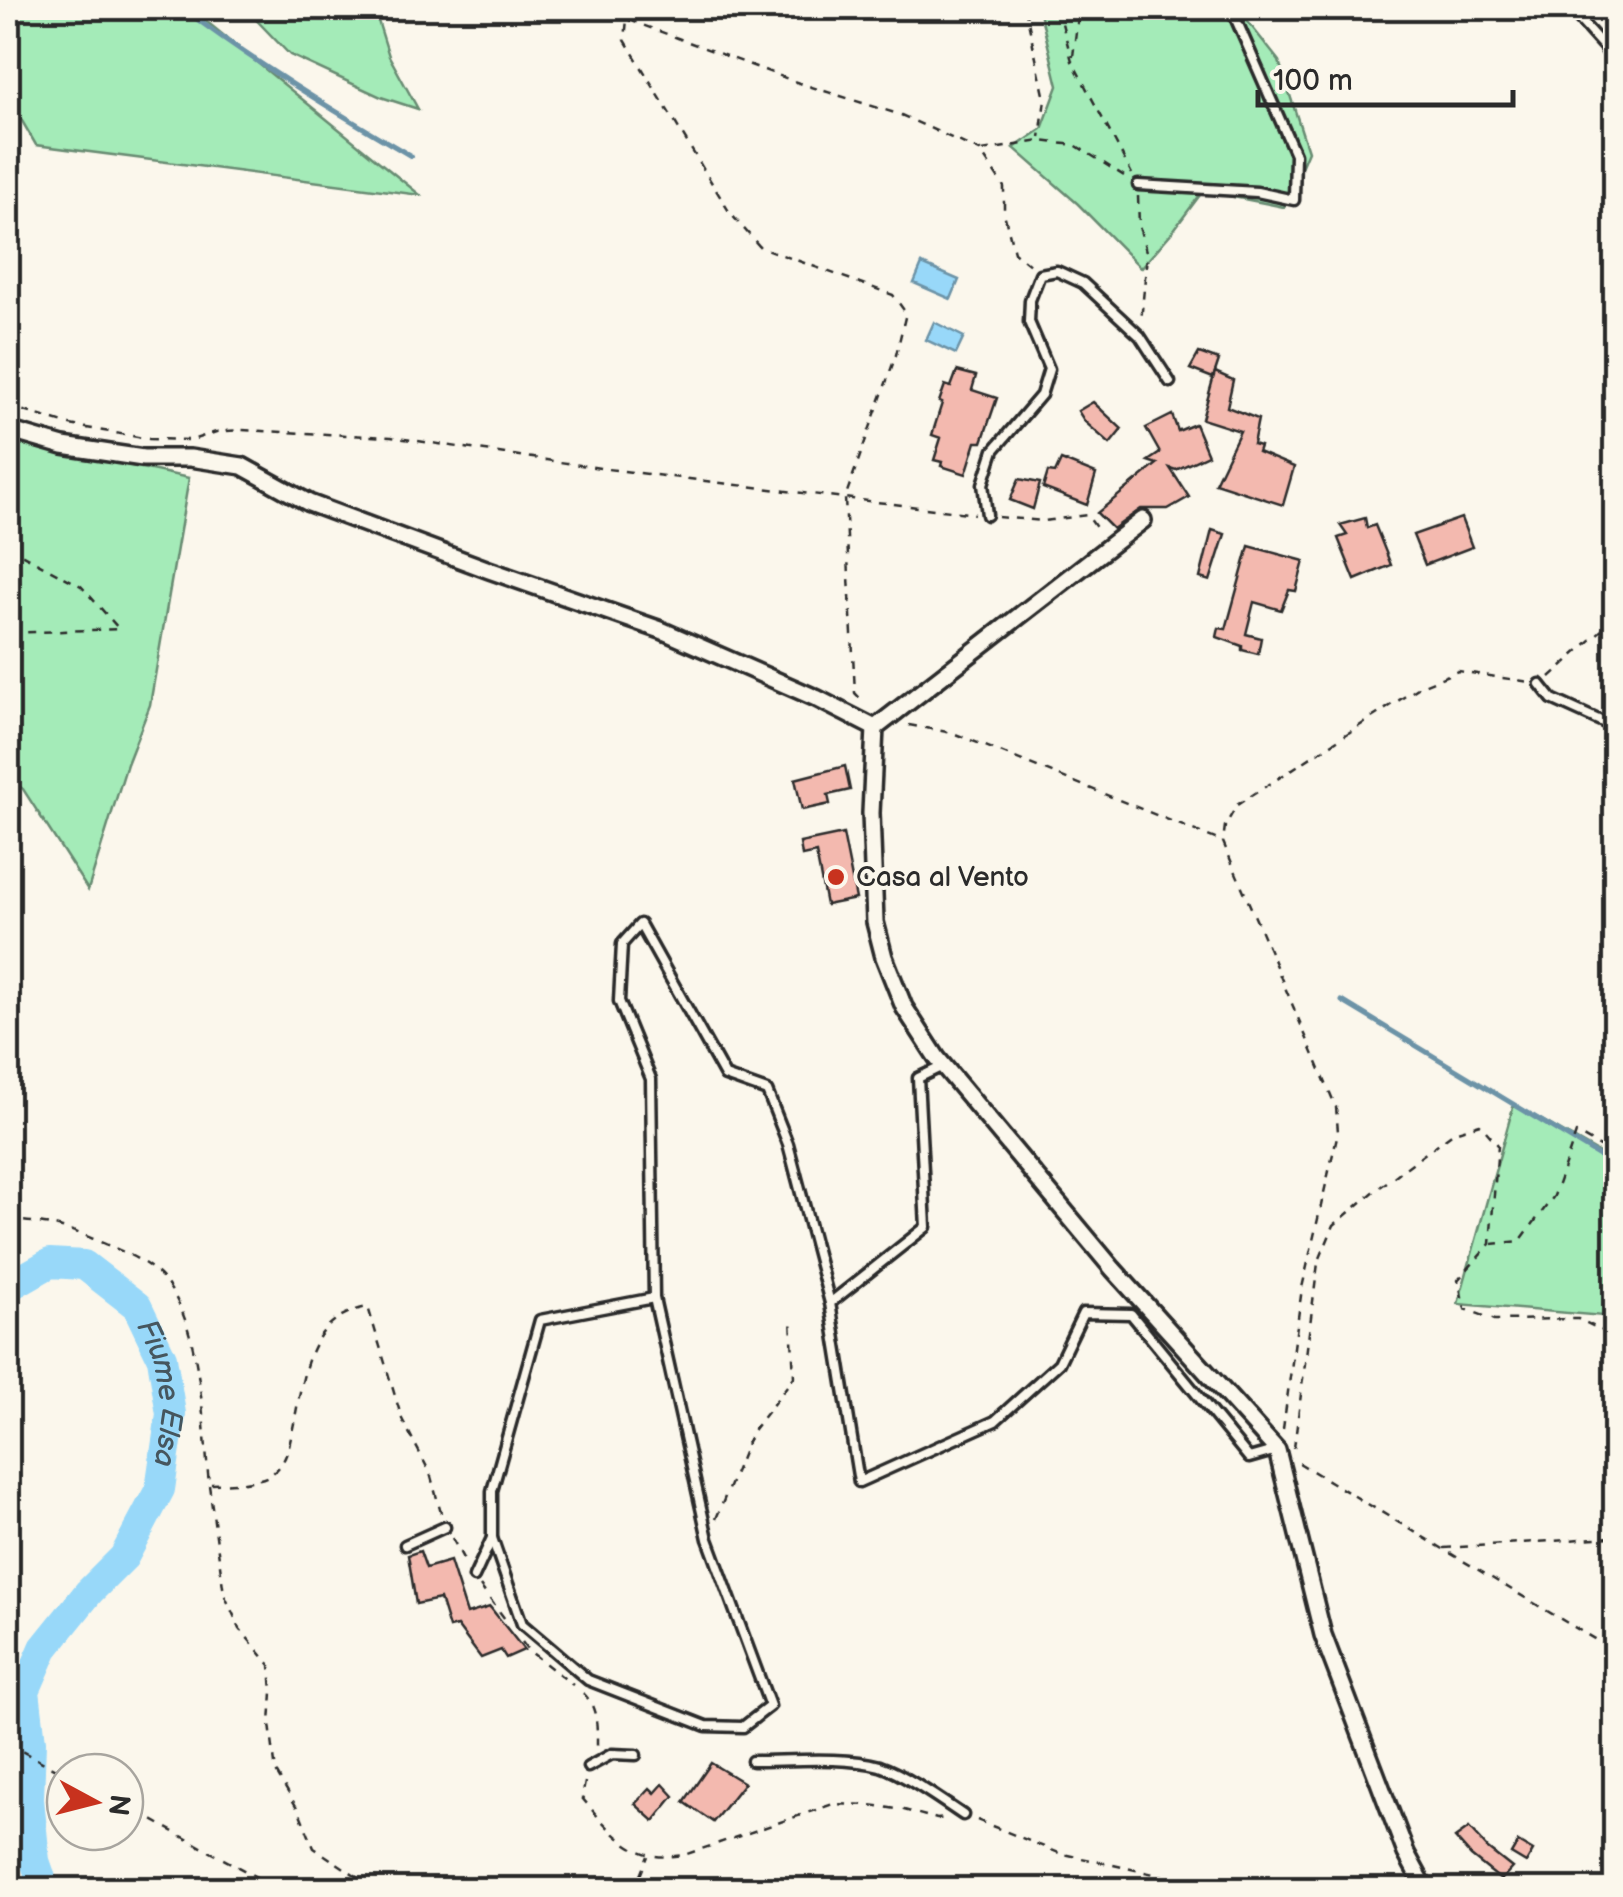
<svg xmlns="http://www.w3.org/2000/svg" width="1623" height="1897" font-family="'Balsamiq Sans',sans-serif">
<rect width="100%" height="100%" fill="#fbf7ec"/>
<filter id="ink" filterUnits="userSpaceOnUse"><feTurbulence type="fractalNoise" baseFrequency=".01" numOctaves="2"/><feDisplacementMap in="SourceGraphic" scale="20" xChannelSelector="R" yChannelSelector="G"/><feConvolveMatrix kernelMatrix="1 2 1 2 8 2 1 2 1" color-interpolation-filters="sRGB"/></filter>
<g filter="url(#ink)">
<g fill="#a4ebb8" stroke="#688b72" stroke-width="2.5">
<polygon points="8,8 190,8 420,195 36,145 8,97"/>
<polygon points="245,8 374,8 389,56 418,109 381,97 290,55"/>
<polygon points="1039,8 1237,8 1279,61 1308,151 1284,207 1203,191 1173,231 1141,268 1078,204 1014,148 1042,129 1058,86"/>
<polygon points="8,440 189,478 150,705 127,764 88,890 23,789 8,778"/>
<polygon points="1514,1104 1615,1162 1615,1317 1458,1304"/>
</g>
<g fill="#98d8f9" stroke="#6c93a7" stroke-width="2.5">
<polygon points="922,264 959,280 951,299 914,283"/>
<polygon points="934,322 964,337 956,354 926,340"/>
</g>
<g fill="none" stroke-linecap="round" stroke-linejoin="round">
<g stroke="#6c93a7" stroke-width="5">
<path d="M182 8C255 63 332 110 411 156"/>
<polyline points="1342,1001 1616,1166"/>
</g>
<path stroke="#98d8f9" stroke-width="30" id="s1" d="M8 1287 50 1263 84 1265 137 1306 162 1358 171 1414 160 1489 124 1557 89 1592 44 1648 25 1691 31 1742 29 1799 35 1861 45 1890"/>
</g>
<g fill="#f3b9af" stroke="#2b2b2b" stroke-width="2.5">
<polygon points="1199,353 1219,360 1213,378 1190,369"/>
<polygon points="957,371 976,376 972,390 997,398 982,442 976,442 966,474 941,466 942,462 934,460 941,438 932,435 942,403 939,402 945,385 951,387"/>
<polygon points="1215,372 1233,380 1227,407 1258,419 1253,444 1260,446 1258,452 1294,467 1283,505 1215,483 1240,431 1202,419"/>
<polygon points="1093,402 1122,429 1110,444 1085,422 1078,411"/>
<polygon points="1172,415 1178,431 1195,424 1208,455 1176,470 1170,468 1189,497 1168,509 1141,509 1113,529 1097,513 1157,464 1148,461 1160,453 1146,428"/>
<polygon points="1061,460 1096,474 1087,505 1043,488 1048,472 1055,473"/>
<polygon points="1019,479 1040,483 1033,509 1010,500"/>
<polygon points="1365,518 1367,528 1375,525 1391,565 1355,580 1338,538 1347,535 1340,525"/>
<polygon points="1461,518 1472,547 1425,565 1413,535"/>
<polygon points="1212,530 1225,534 1210,581 1200,578"/>
<polygon points="1249,546 1304,561 1296,591 1289,590 1281,610 1254,602 1246,634 1261,638 1258,654 1242,650 1242,646 1217,637 1219,628 1226,629"/>
<polygon points="845,766 850,790 828,795 830,804 802,810 795,779"/>
<polygon points="843,834 856,899 826,905 816,853 802,856 800,843"/>
<polygon points="420,1551 426,1568 450,1561 467,1614 490,1607 524,1650 506,1658 501,1650 481,1658 457,1626 449,1628 440,1599 416,1604 408,1555"/>
<polygon points="711,1763 744,1783 713,1822 684,1802"/>
<polygon points="663,1784 674,1796 654,1821 635,1804 650,1788 655,1793"/>
<polygon points="1469,1828 1488,1849 1512,1868 1501,1880 1471,1856 1455,1838"/>
<polygon points="1518,1842 1533,1851 1526,1863 1511,1854"/>
</g>
<g fill="none" stroke-linecap="round" stroke-linejoin="round">
<defs>
<g id="service">
<polyline points="1569,8 1605,48 1616,67"/>
<polyline points="1138,185 1257,192 1294,200 1295,154 1231,8"/>
<polyline points="987,515 983,484 994,450 1041,395 1049,369 1029,322 1030,300 1040,274 1057,271 1083,283 1140,336 1170,382"/>
<polyline points="1540,684 1552,699 1616,728"/>
<polyline points="943,1066 918,1078 926,1227 830,1303 859,1482 995,1421 1059,1363 1083,1313 1131,1314 1249,1458 1277,1450"/>
<polyline points="654,1298 540,1320 492,1491 492,1538 522,1624 588,1680 706,1726 743,1727 770,1706 708,1539 654,1298 651,1079 619,1001 622,944 640,924 725,1076 767,1091 788,1144 830,1303"/>
<polyline points="405,1545 445,1527"/>
<polyline points="474,1577 492,1538"/>
<path d="M752 1761C789 1761 845 1756 880 1766 904 1774 941 1800 963 1815"/>
<polyline points="588,1767 612,1754 636,1755"/>
</g>
<g id="minor">
<polyline points="8,430 63,446 143,458 190,458 242,466 309,503 489,570 661,630 816,698 875,728"/>
<polyline points="1143,520 875,728 871,813 875,922 884,957 904,1007 937,1058 1113,1269 1277,1450 1323,1635 1406,1853 1426,1890"/>
</g>
</defs>
<use href="#service" stroke="#2b2b2b" stroke-width="15"/>
<use href="#minor" stroke="#2b2b2b" stroke-width="22"/>
<g stroke="#2b2b2b" stroke-width="2.5" stroke-dasharray="8 8" stroke-linecap="butt">
<polyline points="602,8 627,19 625,40 730,213 760,247 893,295 906,313 896,355 845,498 855,693 864,702"/>
<polyline points="1025,8 1045,99 1040,138"/>
<polyline points="1058,8 1072,61 1132,174"/>
<polyline points="629,20 799,83 901,115 980,151 1004,187 1004,213 1014,252 1031,266"/>
<polyline points="1073,56 1079,8"/>
<polyline points="982,151 1040,141 1075,145 1129,179"/>
<polyline points="1138,196 1139,226 1147,255 1141,322"/>
<polyline points="8,406 70,425 149,439 192,440 216,432 240,430 391,437 607,469 975,514"/>
<polyline points="998,517 1044,521 1087,515 1100,533"/>
<polyline points="8,547 81,586 119,629 8,633"/>
<polyline points="1550,677 1616,617"/>
<polyline points="909,725 953,733 1223,842"/>
<path d="M8 1220C47 1222 69 1228 105 1244 124 1252 144 1260 159 1275 202 1317 203 1426 209 1484 224 1484 257 1483 270 1475 287 1464 289 1446 293 1428 304 1377 305 1318 368 1307L402 1419 430 1473 441 1513"/>
<polyline points="1492,1244 1520,1241 1554,1196 1576,1133 1616,1156"/>
<polyline points="1283,1429 1302,1288 1338,1132 1336,1107 1223,842 1225,826 1237,805 1421,686 1458,671 1529,682"/>
<polyline points="1294,1448 1318,1263 1334,1225 1376,1190 1454,1132 1480,1124 1498,1145 1490,1244 1458,1280 1465,1309 1495,1320 1578,1319 1616,1337"/>
<polyline points="1299,1463 1616,1652"/>
<polyline points="209,1485 224,1594 240,1629 270,1665 272,1692 270,1724 276,1772 299,1811 314,1848 378,1890"/>
<polyline points="716,1519 751,1433 794,1377 791,1319"/>
<polyline points="452,1538 465,1562"/>
<polyline points="1444,1548 1612,1537 1616,1530"/>
<polyline points="480,1586 505,1619"/>
<polyline points="522,1642 528,1650 573,1685"/>
<path d="M583 1693C598 1707 597 1727 597 1746"/>
<polyline points="8,1744 65,1774"/>
<path d="M585 1782 582 1798C600 1819 622 1848 651 1855 662 1858 674 1856 684 1855L833 1804 870 1805 904 1810 937 1819 945 1818"/>
<polyline points="125,1805 280,1890"/>
<polyline points="977,1820 1059,1853 1163,1876 1188,1890"/>
<polyline points="634,1890 648,1856"/>
</g>
<use href="#service" stroke="#fbf7ec" stroke-width="8"/>
<use href="#minor" stroke="#fbf7ec" stroke-width="15"/>
</g>
</g>
<circle fill="#c8321e" stroke="#fbf7ec" stroke-width="4" cx="836" cy="877" r="10"/>
<g text-anchor="middle" dominant-baseline="central" stroke-width="8" stroke-linejoin="round" paint-order="stroke">
<g font-size="28" fill="#2b2b2b" stroke="#fbf7ec" text-anchor="start">
<text x="856" y="877">Casa al Vento</text>
</g>
<g font-size="30" font-style="italic" fill="#46565e" stroke="#fbf7ec">
<text stroke="none"><textPath href="#s1" startOffset="242">Fiume Elsa</textPath></text>
</g>
</g>
<rect width="1623" height="1897" fill="none" stroke="#fbf7ec" stroke-width="40"/>
<rect x="20" y="20" width="1583" height="1857" fill="none" stroke="#2b2b2b" stroke-width="4" filter="url(#ink)"/>
<g transform="translate(95 1802) rotate(97)"><circle r="48" fill="#fbf7ec" stroke="#a8a59f" stroke-width="2.5"/>
<path d="M0-8L18 38L0 25L-18 38Z" fill="#c8321e"/>
<text y="-15" font-size="28" font-weight="bold" text-anchor="middle" fill="#2b2b2b">N</text>
</g>
<path d="M1258 90v15h255v-15" fill="none" stroke="#2b2b2b" stroke-width="5"/>
<text x="1273" y="90" font-size="30" fill="#2b2b2b" stroke="#fbf7ec" stroke-width="8" paint-order="stroke">100 m</text>
</svg>
